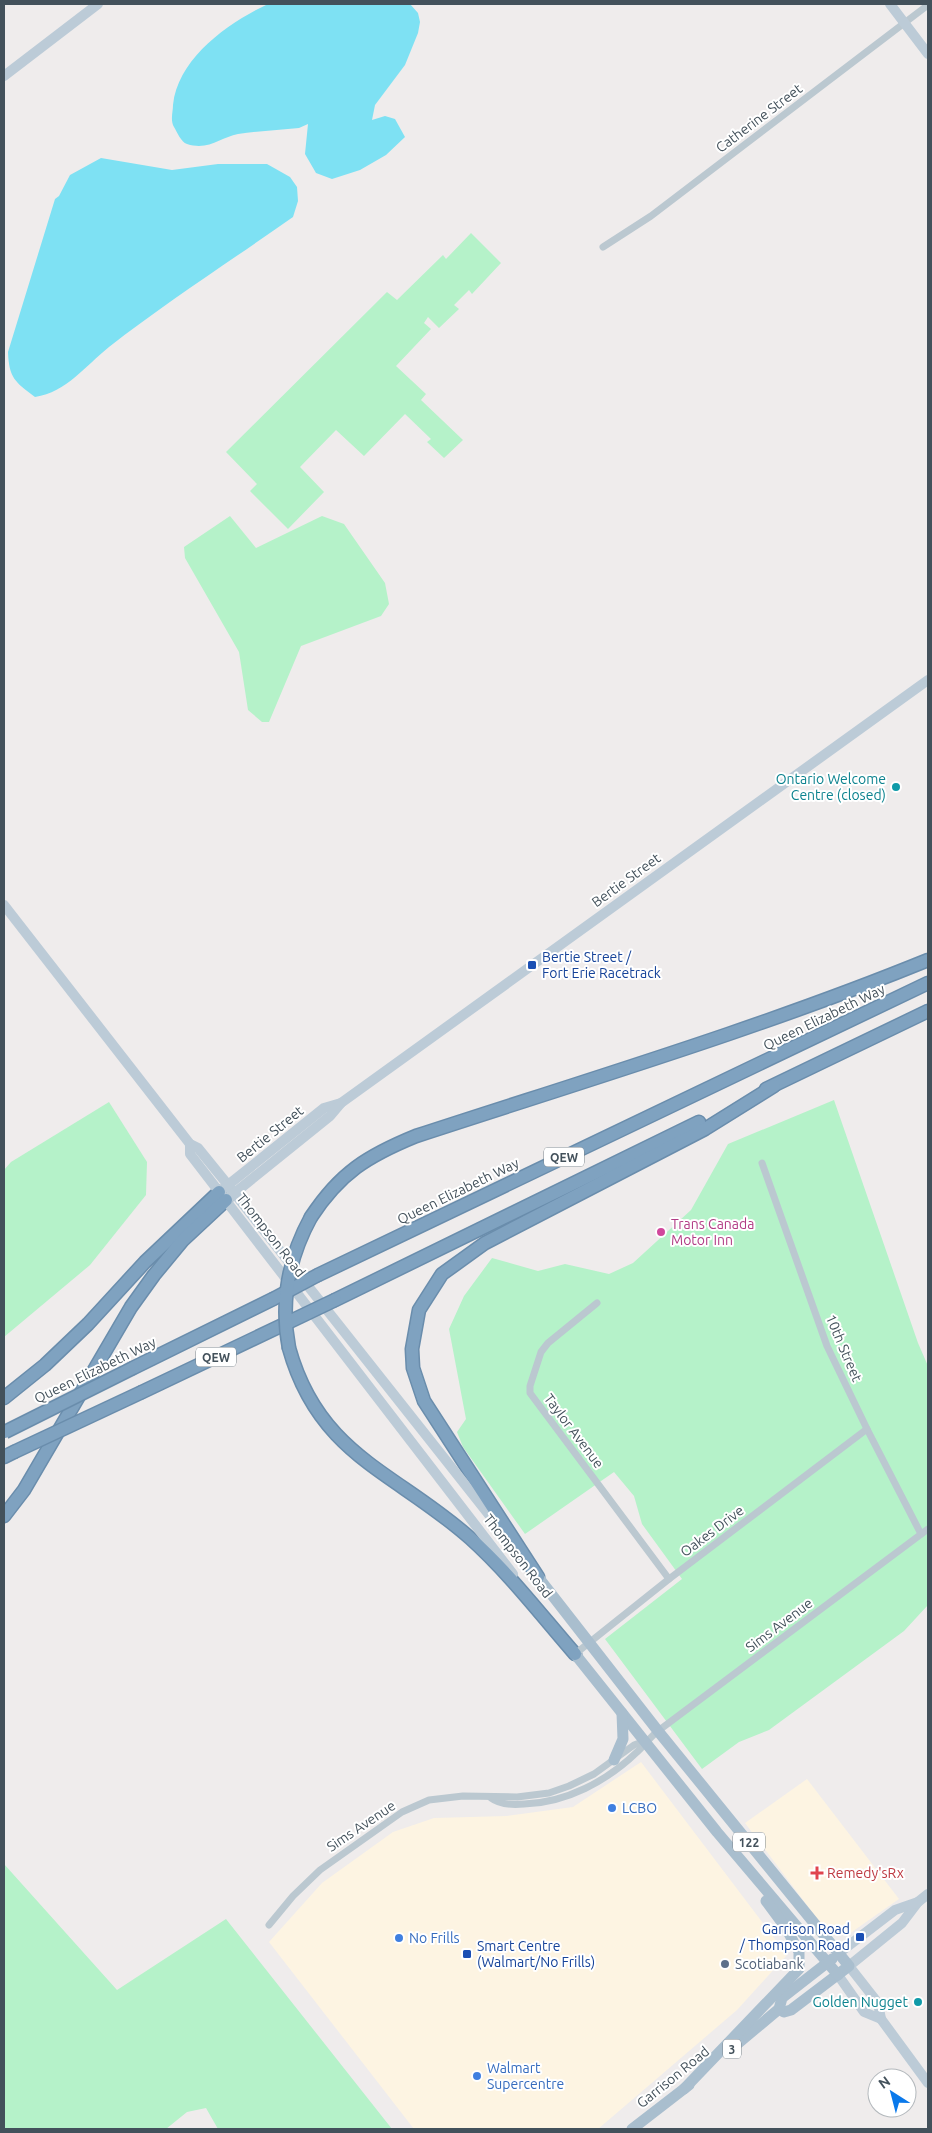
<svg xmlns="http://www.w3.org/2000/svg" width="932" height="2133" font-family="Ubuntu,sans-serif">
<rect width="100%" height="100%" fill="#efecec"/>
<g fill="#fdf4e2">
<polygon points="641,1762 787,1955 737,2010 598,2129 414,2129 269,1942 322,1883 393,1832 434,1818 507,1816 573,1807"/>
<polygon points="807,1779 899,1899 849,1934 828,1933 745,1823"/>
</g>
<g fill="#b5f2c9">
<polygon points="471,233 501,263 472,294 469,290 454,305 459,309 439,328 428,317 424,323 431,329 396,366 426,394 421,400 463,440 444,458 427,442 431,439 405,414 364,456 336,430 300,467 324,492 288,529 250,491 257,484 226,452 387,292 397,300 443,255 446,259"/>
<polygon points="230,516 256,548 322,516 344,524 385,583 389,604 381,616 301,646 269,722 262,722 248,710 239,652 185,558 184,547"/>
<polygon points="834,1100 918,1343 928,1366 928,1605 904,1631 769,1730 739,1742 702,1769 605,1639 682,1579 642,1524 634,1496 614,1472 525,1534 463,1447 457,1432 466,1419 449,1329 464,1296 492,1258 538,1271 565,1264 609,1274 633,1263 691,1210 728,1144"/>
<polygon points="109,1102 147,1162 146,1195 90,1265 4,1337 4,1170 11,1162"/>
<polygon points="4,1864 117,1990 226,1919 392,2129 218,2129 206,2108 187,2112 166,2129 4,2129"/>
</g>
<g fill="#7ee1f3">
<path d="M268 4H410L418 13 420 22 418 33 405 65 375 105 372 120 385 116 395 119 405 137 386 155 360 170 332 179 316 173 305 154 308 124 299 128C279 130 258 131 238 134 221 137 209 151 187 144 181 142 177 132 174 127 170 120 173 112 173 105 178 58 228 23 268 4Z"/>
<path d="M101 158 172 170 218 164H267L290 177 297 187 298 201 293 217C232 260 168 301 109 347 85 366 67 392 35 397 15 382 9 378 8 352L55 199 59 196 70 175Z"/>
</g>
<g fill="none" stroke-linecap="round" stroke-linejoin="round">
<defs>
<g id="highway">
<polyline points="766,1089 928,1011"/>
<path d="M311 1217C340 1173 367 1156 416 1136 587 1080 761 1028 928 960"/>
<polyline points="318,1275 928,983"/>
<polyline points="335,1300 699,1122"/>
<path d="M289 1348C319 1456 396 1472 470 1538 509 1573 541 1615 575 1654"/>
<polyline points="133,1368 273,1299"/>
<polyline points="142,1392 289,1322"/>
<polyline points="4,1398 45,1365 88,1324 145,1262 219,1192"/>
<polyline points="4,1457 14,1452"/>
<polyline points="4,1516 24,1490 131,1307 154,1275 183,1240 226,1200"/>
<polyline points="538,1577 424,1401 413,1368 412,1349 419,1310 442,1274 485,1243 705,1129 774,1086"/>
</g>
</defs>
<use href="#highway" stroke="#6a8dac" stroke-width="15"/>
<g stroke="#bbc8d0" stroke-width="7">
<polyline points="603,247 651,216 928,5"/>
<polyline points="762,1163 827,1346 867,1429 921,1534"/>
<polyline points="597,1303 548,1343 541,1352 530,1386 530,1393 669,1579"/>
<polyline points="575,1654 669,1579 867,1429"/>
<path d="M491 1798C500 1805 513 1805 524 1804 566 1803 607 1781 637 1752 645 1745 649 1738 658 1731L928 1529"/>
<polyline points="269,1925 293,1896 320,1870 402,1812 429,1800 463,1796 517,1797 549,1793 569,1786 594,1774 634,1745 645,1741"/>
</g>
<g stroke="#bccbd7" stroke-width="10">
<polyline points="890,4 928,54"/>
<polyline points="4,76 98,4"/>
<polyline points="4,905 190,1144 198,1148 228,1185 505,1535"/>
<polyline points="190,1144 190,1154 513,1574"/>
<polyline points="223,1189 324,1108 341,1103"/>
<polyline points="226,1200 330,1116 341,1103 928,680"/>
<polyline points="928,1894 918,1902 902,1923 849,1966 878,2003 881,2019 928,2083"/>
<polyline points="839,1953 895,1910 918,1902"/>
<polyline points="838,1975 864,2012 881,2019"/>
</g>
<g stroke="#a9bece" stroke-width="11">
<polyline points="538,1577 658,1731 849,1966 791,2010 784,2012 779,2009"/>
<polyline points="575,1654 717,1832 838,1975"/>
<polyline points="614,1760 623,1739 622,1713"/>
<polyline points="730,2050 779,2009 782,1998 832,1959"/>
<polyline points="684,2089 799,1969 799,1952 786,1928 766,1901"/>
<polyline points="632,2129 689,2085"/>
</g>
<use href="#highway" stroke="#7fa2c0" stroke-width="12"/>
<defs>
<g id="highway-bridge">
<polyline points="273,1299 318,1275"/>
<polyline points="289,1322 335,1300"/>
<path d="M289 1348C280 1301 288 1259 311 1217"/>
<polyline points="5,1432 133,1368"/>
<polyline points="14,1452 142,1392"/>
</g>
</defs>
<use href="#highway-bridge" stroke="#6a8dac" stroke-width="15" stroke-linecap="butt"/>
<use href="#highway-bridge" stroke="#7fa2c0" stroke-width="12"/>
</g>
<g fill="#0f9aa8" stroke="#fff" stroke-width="2">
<circle cx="896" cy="787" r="5"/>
<circle cx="918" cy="2002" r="5"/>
</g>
<g fill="#1a4fb4" stroke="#fff" stroke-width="2">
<rect x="527" y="960" width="10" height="10" rx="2.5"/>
<rect x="855" y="1932" width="10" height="10" rx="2.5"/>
<rect x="462" y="1949" width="10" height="10" rx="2.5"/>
</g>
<circle fill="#d1479c" stroke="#fff" stroke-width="2" cx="661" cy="1232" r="5"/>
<g fill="#3f7fe0" stroke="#fff" stroke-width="2">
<circle cx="612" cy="1808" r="5"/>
<circle cx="399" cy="1938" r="5"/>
<circle cx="477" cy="2076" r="5"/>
</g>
<path fill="#e0444e" stroke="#fff" stroke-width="2" d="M814.5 1865.5h5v5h5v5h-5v5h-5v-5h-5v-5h5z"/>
<circle fill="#5c6f8a" stroke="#fff" stroke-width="2" cx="725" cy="1964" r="5"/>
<g text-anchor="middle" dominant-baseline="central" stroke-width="4" stroke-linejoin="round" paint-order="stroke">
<g fill="#fff" stroke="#7b858c" stroke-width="1">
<rect x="544" y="1147.5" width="40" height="19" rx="4"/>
<rect x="196" y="1347.5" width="40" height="19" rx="4"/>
<rect x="733" y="1832.5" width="32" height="19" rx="4"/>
<rect x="723" y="2039.5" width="18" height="19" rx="4"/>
</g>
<g font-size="12" font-weight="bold" fill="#43515b">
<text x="564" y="1157">QEW</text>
<text x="216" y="1357">QEW</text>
<text x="749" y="1842">122</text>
<text x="732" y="2049">3</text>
</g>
<g font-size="14" fill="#43515b" stroke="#fff">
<text transform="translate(759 118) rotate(-37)">Catherine Street</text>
<text transform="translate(626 880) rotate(-36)">Bertie Street</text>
<text transform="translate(824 1017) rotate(-26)">Queen Elizabeth Way</text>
<text transform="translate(270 1134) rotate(-39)">Bertie Street</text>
<text transform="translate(458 1191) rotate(-26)">Queen Elizabeth Way</text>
<text transform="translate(271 1235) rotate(52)">Thompson Road</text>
<text transform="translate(844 1348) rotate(67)">10th Street</text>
<text transform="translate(95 1370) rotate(-26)">Queen Elizabeth Way</text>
<text transform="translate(574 1431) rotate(53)">Taylor Avenue</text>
<text transform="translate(712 1531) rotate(-37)">Oakes Drive</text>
<text transform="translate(518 1556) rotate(52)">Thompson Road</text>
<text transform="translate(779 1625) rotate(-37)">Sims Avenue</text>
<text transform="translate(361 1826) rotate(-34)">Sims Avenue</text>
<text transform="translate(673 2077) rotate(-39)">Garrison Road</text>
</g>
<g font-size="14" fill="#0d838f" stroke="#fff" text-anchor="end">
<text x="886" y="779">Ontario Welcome<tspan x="886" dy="16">Centre (closed)</tspan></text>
<text x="908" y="2002">Golden Nugget</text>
</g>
<g font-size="14" fill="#164399" stroke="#fff" text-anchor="start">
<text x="542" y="957">Bertie Street /<tspan x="542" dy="16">Fort Erie Racetrack</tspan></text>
<text x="850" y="1929" text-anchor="end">Garrison Road<tspan x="850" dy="16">/ Thompson Road</tspan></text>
<text x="477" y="1946">Smart Centre<tspan x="477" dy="16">(Walmart/No Frills)</tspan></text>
</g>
<g font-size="14" fill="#b23c85" stroke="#fff" text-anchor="start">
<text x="671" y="1224">Trans Canada<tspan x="671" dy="16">Motor Inn</tspan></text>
</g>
<g font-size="14" fill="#366cbe" stroke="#fff" text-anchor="start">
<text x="622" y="1808">LCBO</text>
<text x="409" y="1938">No Frills</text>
<text x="487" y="2068">Walmart<tspan x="487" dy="16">Supercentre</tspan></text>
</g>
<g font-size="14" fill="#be3a42" stroke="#fff" text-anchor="start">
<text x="827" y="1873">Remedy'sRx</text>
</g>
<g font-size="14" fill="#4e5e75" stroke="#fff" text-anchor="start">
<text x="735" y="1964">Scotiabank</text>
</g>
</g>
<rect width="932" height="2133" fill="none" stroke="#43515b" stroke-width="10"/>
<g transform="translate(892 2093) rotate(324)"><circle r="24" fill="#ffffff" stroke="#b4b9bd"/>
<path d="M0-4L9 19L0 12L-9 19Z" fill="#0a79eb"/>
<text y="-8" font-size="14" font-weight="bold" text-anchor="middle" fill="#43515b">N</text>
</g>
</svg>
